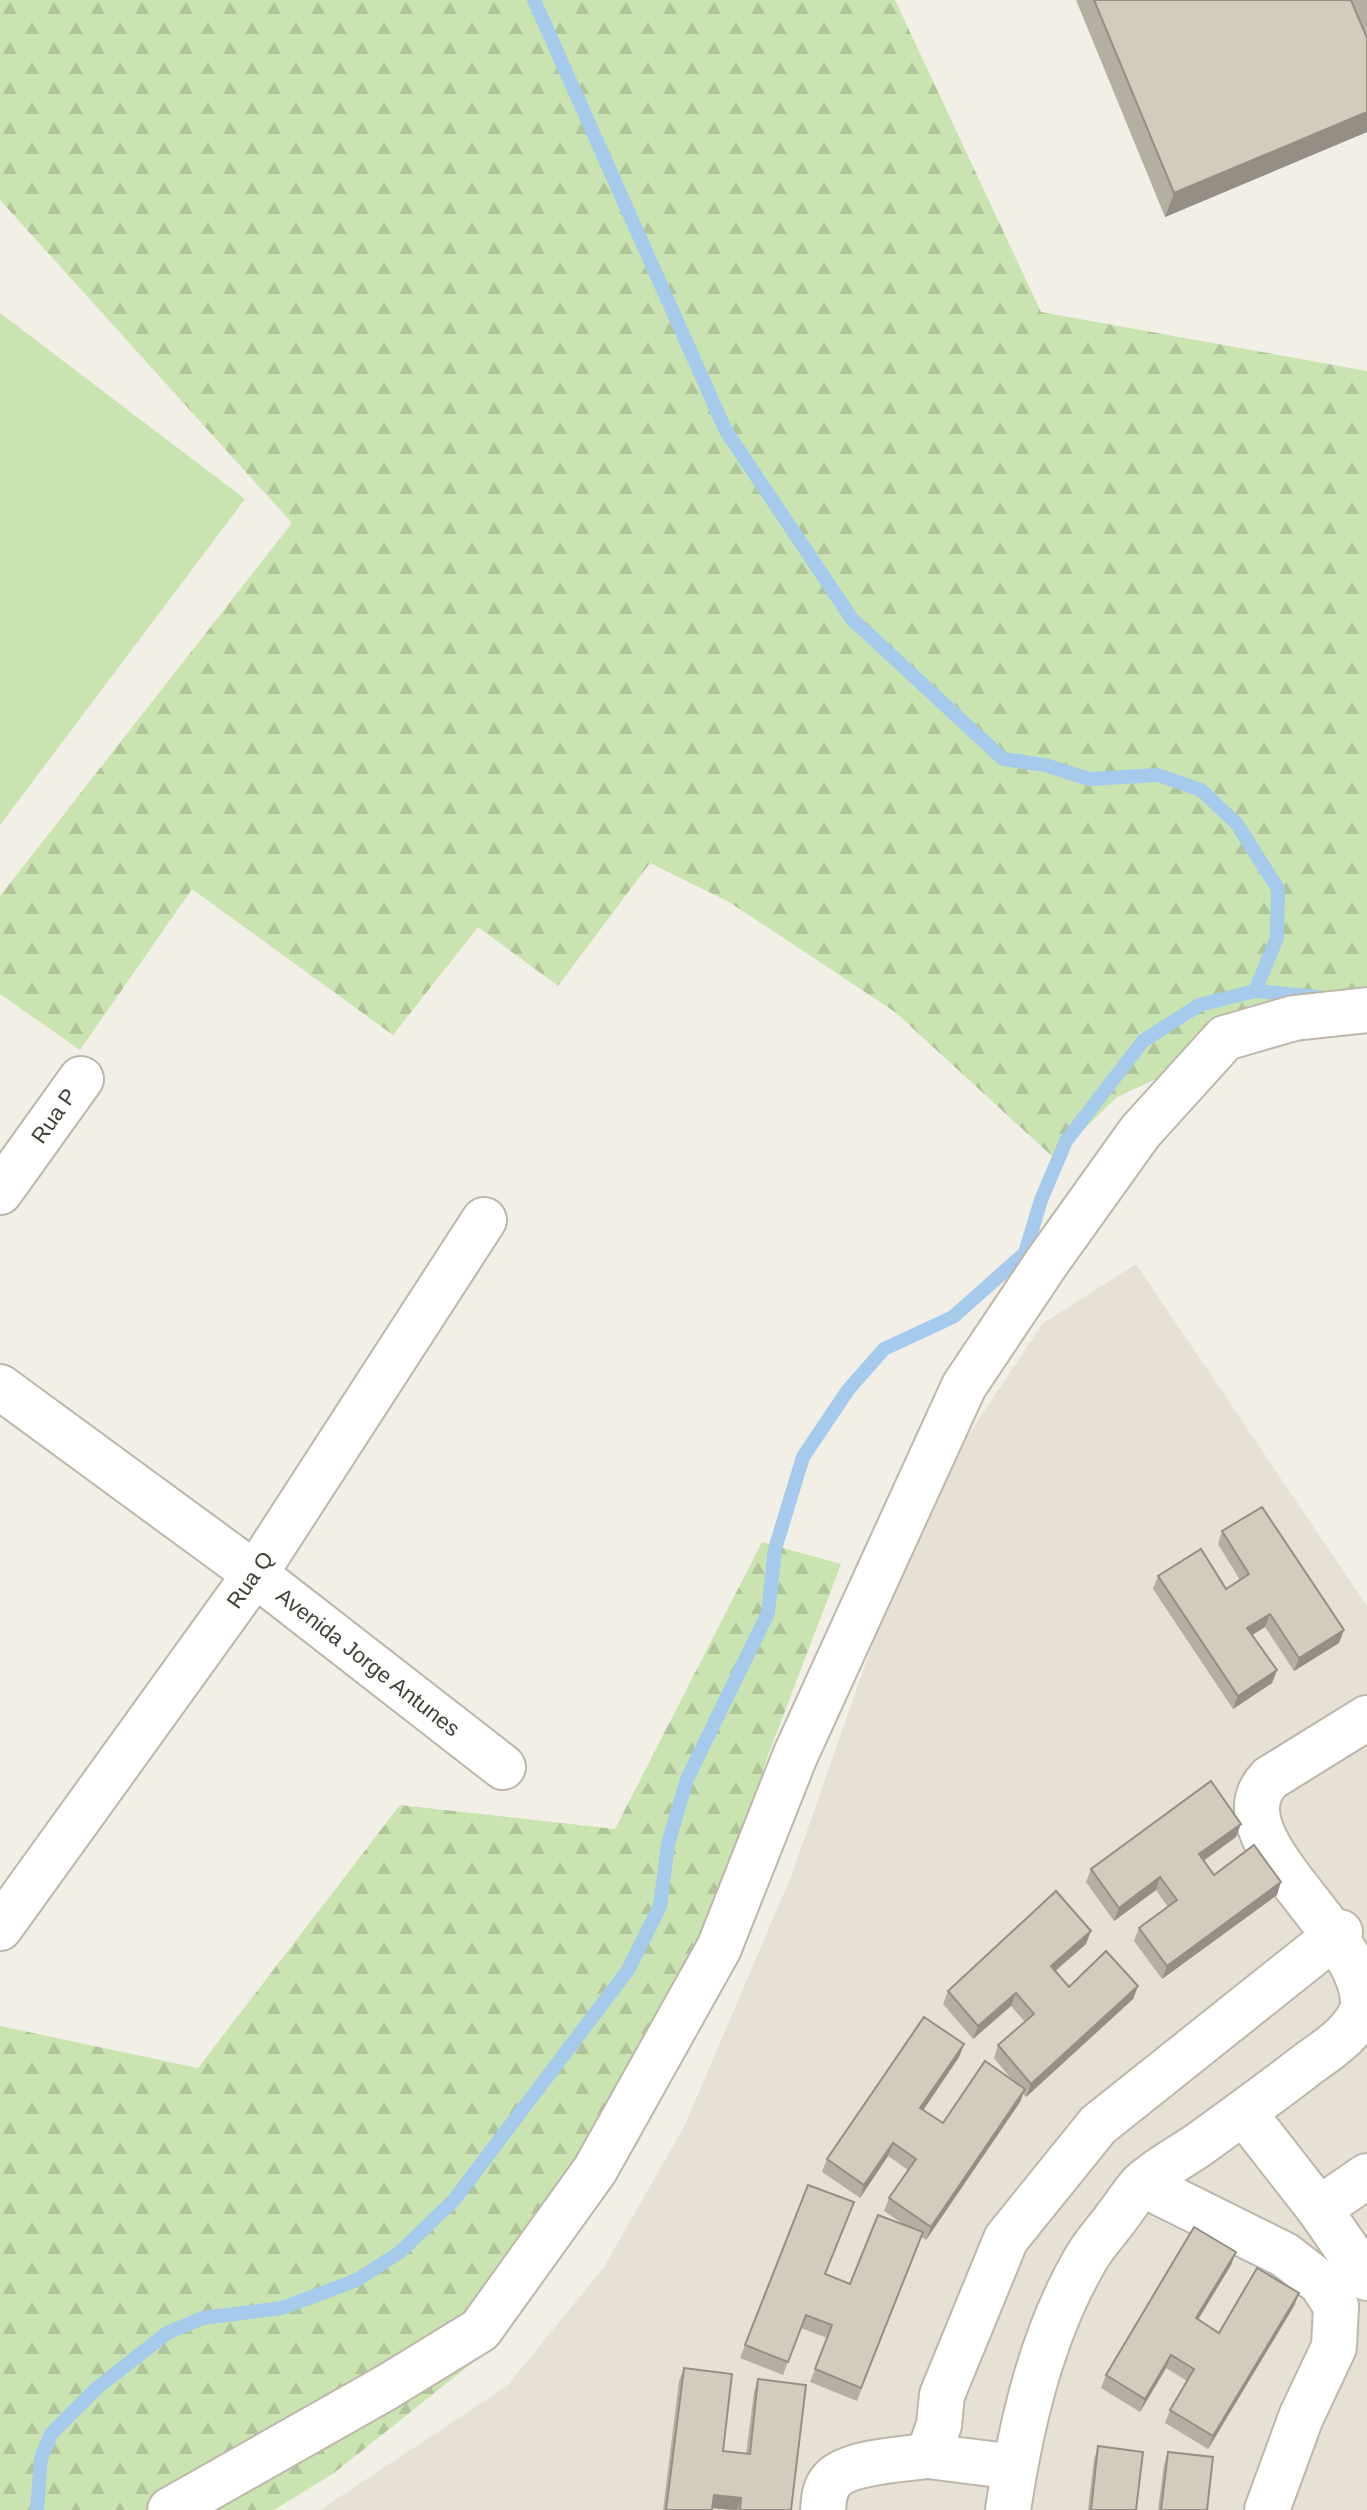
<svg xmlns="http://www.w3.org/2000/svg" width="1367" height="2510" font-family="Arial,sans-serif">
<defs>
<pattern id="forest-firs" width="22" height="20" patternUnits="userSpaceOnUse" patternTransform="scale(2)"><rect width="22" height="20" fill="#cae4b1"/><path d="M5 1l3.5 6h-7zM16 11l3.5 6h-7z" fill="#afc599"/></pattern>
</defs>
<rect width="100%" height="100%" fill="#f2efe6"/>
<polygon fill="#e6e1d4" points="1136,1264 1367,1606 1367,2510 320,2510 507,2386 604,2267 685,2125 792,1874 886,1605 963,1443 1042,1324"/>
<g fill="url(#forest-firs)">
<polygon points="0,0 895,0 1041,312 1367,371 1367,1003 1267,1028 1117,1097 1054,1158 895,1012 729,902 650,863 558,986 478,927 393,1035 192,889 80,1050 0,994 0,896 292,523 0,200"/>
<polygon points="762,1542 841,1564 766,1761 674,2074 501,2340 334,2473 274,2510 0,2510 0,2026 198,2068 400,1805 615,1829"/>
</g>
<polygon fill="#cae4b1" points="0,313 245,499 0,825"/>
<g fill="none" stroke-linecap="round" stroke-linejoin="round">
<g stroke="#a5caec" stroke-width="14">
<polyline points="534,0 726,431 852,619 1003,759 1045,765 1089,779 1158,775 1201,790 1237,824 1278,889 1277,938 1255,991"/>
<polyline points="37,2510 41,2458 51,2434 97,2388 167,2333 203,2318 282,2308 357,2280 400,2252 454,2200 628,1970 660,1906 668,1844 687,1779 768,1613 775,1549 803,1457 848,1390 884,1349 953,1317 1025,1253 1041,1200 1066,1141 1143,1041 1199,1005 1255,991 1319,997"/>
</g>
<defs>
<g id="minor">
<polyline points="0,1192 81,1079"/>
<polyline points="0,1387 255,1574 503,1767"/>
<polyline points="0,1928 255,1574 484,1220"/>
<polyline points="1244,2113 1319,2209 1367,2278"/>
<polyline points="1142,2184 1285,2255 1321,2283 1336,2306 1334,2347 1301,2417 1267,2510"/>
<polyline points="1319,2209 1367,2176"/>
<polyline points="1015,2467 928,2456 939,2425 942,2395 1006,2239 1098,2125 1340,1932"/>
<polyline points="170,2510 387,2387 480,2330 595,2170 719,1948 795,1756 964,1386 1047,1262 1140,1132 1225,1038 1294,1018 1367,1010"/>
<path d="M823 2510C824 2499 824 2489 832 2480 847 2462 904 2459 928 2456"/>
<path d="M1008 2510C1021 2425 1041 2337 1084 2262 1092 2246 1106 2232 1116 2218 1125 2207 1132 2194 1142 2184 1157 2170 1179 2158 1197 2146 1233 2120 1269 2094 1304 2067 1325 2051 1355 2034 1363 2007 1367 1931 1212 1838 1270 1778L1367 1718"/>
</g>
</defs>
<use href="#minor" stroke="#bdb7a9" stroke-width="48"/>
<use href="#minor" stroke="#fff" stroke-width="44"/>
</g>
<g fill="#b5afa2">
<polygon points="1076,0 1367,0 1367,132 1165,217"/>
<polygon points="1222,1531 1339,1643 1294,1671 1265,1627 1252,1635 1277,1670 1272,1683 1233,1709 1153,1589 1158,1576 1226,1589 1240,1580 1218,1544"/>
<polygon points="1236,1837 1204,1861 1214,1875 1277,1895 1162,1979 1134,1941 1139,1928 1168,1907 1156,1890 1114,1921 1086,1882 1091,1869"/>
<polygon points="1086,1944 1055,1971 1069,1987 1138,1986 1133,1999 1026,2097 1023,2094 1020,2102 926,2240 921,2236 857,2401 810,2382 827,2338 801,2328 783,2375 740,2358 808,2185 826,2275 850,2284 906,2226 884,2211 889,2198 908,2170 888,2156 860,2198 822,2172 827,2159 964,2044 959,2057 923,2110 943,2123 1012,2080 994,2058 998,2045 1025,2022 1011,2006 973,2039 943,2004 948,1991"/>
<polygon points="1236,2252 1231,2265 1198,2320 1219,2333 1299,2293 1294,2306 1208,2449 1165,2423 1170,2410 1187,2381 1166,2368 1140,2412 1101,2388 1106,2375"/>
<polygon points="684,2368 723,2451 746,2454 754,2392 758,2379 791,2510 729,2510 713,2508 712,2510 663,2510 679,2381"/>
<polygon points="1098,2446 1136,2510 1088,2510 1094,2459"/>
<polygon points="1168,2452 1207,2510 1158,2510 1164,2465"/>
</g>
<g fill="#948e84">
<polygon points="1367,112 1367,132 1165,217 1174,193"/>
<polygon points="1270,1614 1265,1627 1243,1641 1247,1628"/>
<polygon points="1344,1630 1339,1643 1294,1671 1299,1658"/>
<polygon points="1277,1670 1272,1683 1233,1709 1238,1696"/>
<polygon points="1241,1824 1236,1837 1194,1867 1199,1854"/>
<polygon points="1160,1877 1156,1890 1114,1921 1119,1908"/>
<polygon points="1281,1882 1277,1895 1162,1979 1167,1966"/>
<polygon points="1091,1931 1086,1944 1046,1979 1051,1966"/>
<polygon points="1138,1986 1133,1999 1026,2097 1031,2084"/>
<polygon points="1016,1993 1011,2006 973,2039 978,2026"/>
<polygon points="964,2044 959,2057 916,2121 920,2108"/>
<polygon points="1025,2089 1020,2102 926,2240 931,2227"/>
<polygon points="893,2143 888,2156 860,2198 864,2185"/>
<polygon points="1236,2252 1231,2265 1191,2331 1196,2318"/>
<polygon points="1299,2293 1294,2306 1208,2449 1213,2436"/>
<polygon points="1171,2355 1166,2368 1140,2412 1145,2399"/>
<polygon points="714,2495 741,2498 737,2510 710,2508"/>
</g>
<g fill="#d3cbbc" stroke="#948e84" stroke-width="2">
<polygon points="1094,0 1351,0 1367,38 1367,112 1174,193"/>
<polygon points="1262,1507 1344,1630 1299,1658 1270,1614 1247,1628 1277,1670 1238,1696 1158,1576 1201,1549 1226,1589 1249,1574 1222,1531"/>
<polygon points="1211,1781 1241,1824 1199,1854 1214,1875 1254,1845 1281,1882 1167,1966 1139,1928 1177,1900 1160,1877 1119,1908 1091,1869"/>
<polygon points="1056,1891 1091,1931 1051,1966 1069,1987 1106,1951 1138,1986 1031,2084 998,2045 1034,2014 1016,1993 978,2026 948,1991"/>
<polygon points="924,2017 964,2044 920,2108 943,2123 985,2061 1025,2089 931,2227 889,2198 916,2159 893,2143 864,2185 827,2159"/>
<polygon points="808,2185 854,2202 825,2274 850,2284 878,2215 923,2232 861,2388 815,2369 832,2325 806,2315 788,2362 745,2345"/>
<polygon points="1194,2227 1236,2252 1196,2318 1219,2333 1257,2268 1299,2293 1213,2436 1170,2410 1194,2369 1171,2355 1145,2399 1106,2375"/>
<polygon points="684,2368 732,2374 723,2451 750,2454 758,2379 806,2385 791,2510 740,2510 741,2498 714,2495 712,2510 666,2510"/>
<polygon points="1098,2446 1143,2452 1136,2510 1091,2510"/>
<polygon points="1168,2452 1213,2457 1207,2510 1161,2510"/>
</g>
<g text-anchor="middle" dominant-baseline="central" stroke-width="8" stroke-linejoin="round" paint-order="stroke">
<g font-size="22" fill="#444036" stroke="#fff">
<text transform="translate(54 1116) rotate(-55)">Rua P</text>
<text transform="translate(250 1580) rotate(-55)">Rua Q</text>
<text transform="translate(368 1662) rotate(38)">Avenida Jorge Antunes</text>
</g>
</g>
</svg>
